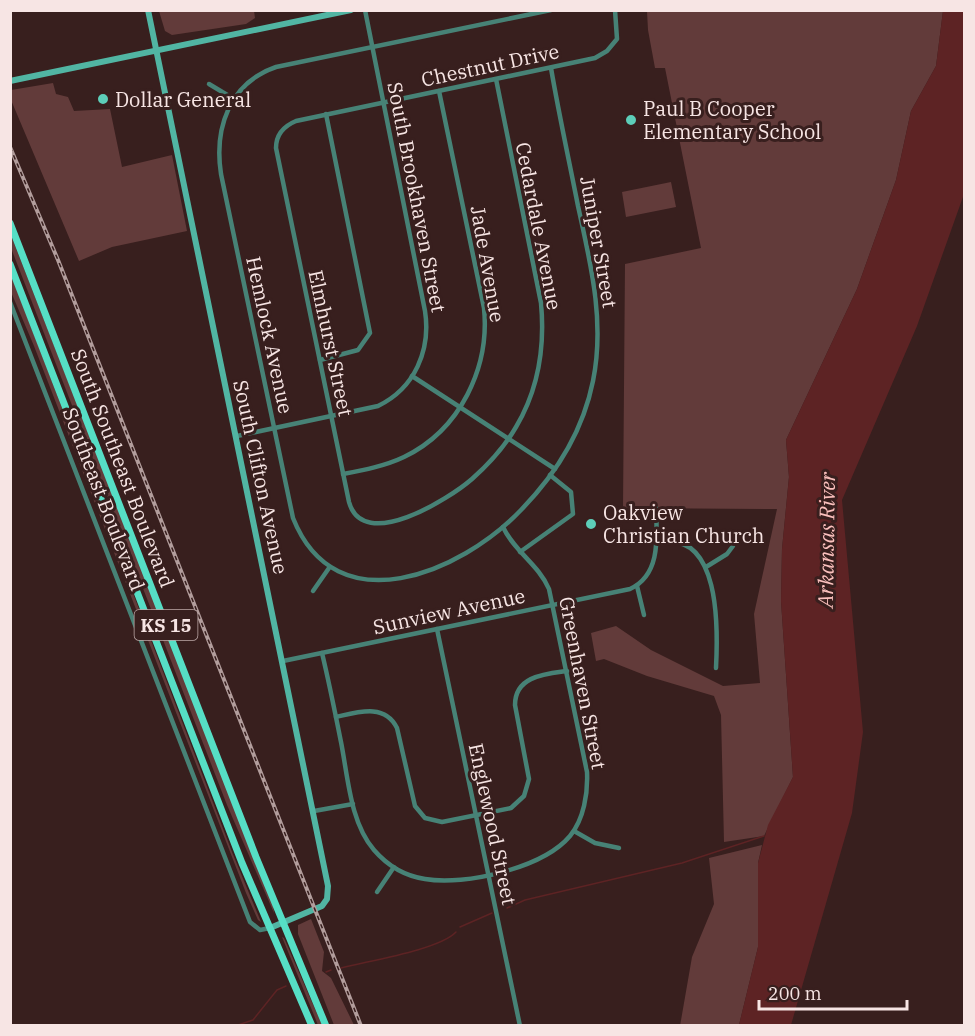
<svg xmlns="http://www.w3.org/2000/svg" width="975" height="1036" font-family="'IBM Plex Serif',serif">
<rect width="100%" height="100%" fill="#381f1e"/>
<g fill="#623b3a">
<polygon points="159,11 254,11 255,18 246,24 172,35 165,31"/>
<polygon points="647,11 943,11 936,66 911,111 896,180 857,289 786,440 789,477 782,549 781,601 793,777 764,836 724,842 721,715 714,696 647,676 604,659 596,661 591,633 616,626 651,650 723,686 760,683 754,614 777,509 623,508 625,264 701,248 665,68 655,68 648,30"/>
<polygon points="53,83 56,94 68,97 74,111 110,109 122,167 172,155 187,231 112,247 79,261 11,100 11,90"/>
<polygon points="671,182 676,207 626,217 622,192"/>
<polygon points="10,233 273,905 274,913 227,805 11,248"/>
<polygon points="10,272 232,852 261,922 258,920 246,893 34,346 11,292"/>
<polygon points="762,845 758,863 758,947 739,1025 680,1026 692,957 714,904 709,858"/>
<polygon points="311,919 324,952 322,971 331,978 354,1025 334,1025 298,934 298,925"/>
<polygon points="282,937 284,938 322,1025 318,1025"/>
</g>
<polygon fill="#5d2324" points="943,11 964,11 964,194 917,326 842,500 863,732 852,813 791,1025 739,1025 758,947 758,863 768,825 793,777 781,601 782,549 789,477 786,440 857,289 896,180 911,111 936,66"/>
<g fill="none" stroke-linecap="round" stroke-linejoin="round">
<g stroke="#5d2324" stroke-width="1.5">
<polyline points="507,908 525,900 682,863 764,836"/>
<polyline points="460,927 492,913"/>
<path d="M341 968C367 961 439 950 456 932"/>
<polyline points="326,972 331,970"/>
<polyline points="235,1026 253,1020 277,990 286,986"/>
</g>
<g stroke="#478276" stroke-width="4.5">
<path d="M551 68C559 115 569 160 578 206 591 265 605 322 593 381 583 431 556 474 521 510 461 573 336 626 293 518L221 174C214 129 229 83 276 67L551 10"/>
<path d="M496 79 541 303C545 346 538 390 516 427 505 446 489 464 472 479 449 499 363 553 349 502L276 148C276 134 284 126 296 121L595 58 607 51 617 39 615 10"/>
<polyline points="209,84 234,99"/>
<polyline points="10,302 250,922 260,930 270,928"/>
<polyline points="320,360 358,350 370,333 326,114"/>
<polyline points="412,376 555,469"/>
<path d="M237 436 378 406C415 388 431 350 425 311L365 10"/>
<path d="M343 474C364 470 385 466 404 457 460 430 490 368 484 308L439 91"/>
<path d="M657 543C721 528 718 629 716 668"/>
<polyline points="520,552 573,514 571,492 550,475"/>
<polyline points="706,567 727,554 733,546"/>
<polyline points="637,586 644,615"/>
<polyline points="313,591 329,568"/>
<polyline points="437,629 520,1026"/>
<path d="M322 653C329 682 335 712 341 742 348 777 350 822 374 850 387 865 405 876 425 879 465 886 543 868 570 836 584 819 588 793 587 772L549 589C539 565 514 551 503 527"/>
<path d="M283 661 630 589C661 575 657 537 656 508"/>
<path d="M336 717C358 712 385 703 397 728L415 806 425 818 442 822 511 808 524 796 529 779 515 705C515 676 545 674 567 671"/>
<polyline points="314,811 353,804"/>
<polyline points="574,831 595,843 619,848"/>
<polyline points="377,892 394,867"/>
</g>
<g stroke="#51b5a3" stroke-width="6">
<polyline points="148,10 328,886 327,899 322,906 270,928"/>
<polyline points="10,81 351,10"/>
</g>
<g stroke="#56dec5" stroke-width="7">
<polyline points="10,223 256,857 326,1026"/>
<polyline points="10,264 242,863 312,1026"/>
</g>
<defs>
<polyline id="rail" points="10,147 58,260 361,1026"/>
</defs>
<use href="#rail" stroke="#b29d9c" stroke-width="4"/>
<use href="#rail" stroke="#381f1e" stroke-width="1.5" stroke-dasharray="4.5" stroke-linecap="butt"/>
</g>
<g fill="#5dceb9" stroke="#381f1e" stroke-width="2">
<circle cx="103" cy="99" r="6"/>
<circle cx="631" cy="120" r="6"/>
<circle cx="591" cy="524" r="6"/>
</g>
<g text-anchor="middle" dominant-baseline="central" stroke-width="6" stroke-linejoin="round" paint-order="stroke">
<rect fill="#381f1e" stroke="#beaaa9" stroke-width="1.5" x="134.5" y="610" width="63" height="30" rx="4.5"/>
<g font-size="18" font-weight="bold" fill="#f7e5e4">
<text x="166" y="625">KS 15</text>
</g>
<g font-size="20" fill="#f7e5e4" stroke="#381f1e">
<text transform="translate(490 65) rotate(-12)">Chestnut Drive</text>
<text transform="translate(417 197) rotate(79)">South Brookhaven Street</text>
<text transform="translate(539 226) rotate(79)">Cedardale Avenue</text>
<text transform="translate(599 242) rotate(80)">Juniper Street</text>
<text transform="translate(488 264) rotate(80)">Jade Avenue</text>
<text transform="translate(270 335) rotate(78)">Hemlock Avenue</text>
<text transform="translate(331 343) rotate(78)">Elmhurst Street</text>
<text transform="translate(123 468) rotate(69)">South Southeast Boulevard</text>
<text transform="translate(261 477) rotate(78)">South Clifton Avenue</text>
<text transform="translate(104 499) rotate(69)">Southeast Boulevard</text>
<text transform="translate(449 611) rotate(-12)">Sunview Avenue</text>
<text transform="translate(583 683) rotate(79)">Greenhaven Street</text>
<text transform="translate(493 824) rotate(78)">Englewood Street</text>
</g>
<g font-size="20" fill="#f7e5e4" stroke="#381f1e" text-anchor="start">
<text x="115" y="99">Dollar General</text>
<text x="643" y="108">Paul B Cooper<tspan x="643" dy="23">Elementary School</tspan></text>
<text x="603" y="512">Oakview<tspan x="603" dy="23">Christian Church</tspan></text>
</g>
<g font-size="21" font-style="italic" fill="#fbc0bd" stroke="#381f1e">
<text transform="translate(826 540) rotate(-89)">Arkansas River</text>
</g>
</g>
<rect width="975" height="1036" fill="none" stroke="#f7e5e4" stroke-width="24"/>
<path d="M759 1000v9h148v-9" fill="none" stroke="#f7e5e4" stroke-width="3"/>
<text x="768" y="1000" font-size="18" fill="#f7e5e4" stroke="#381f1e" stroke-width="4.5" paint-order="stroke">200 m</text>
</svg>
